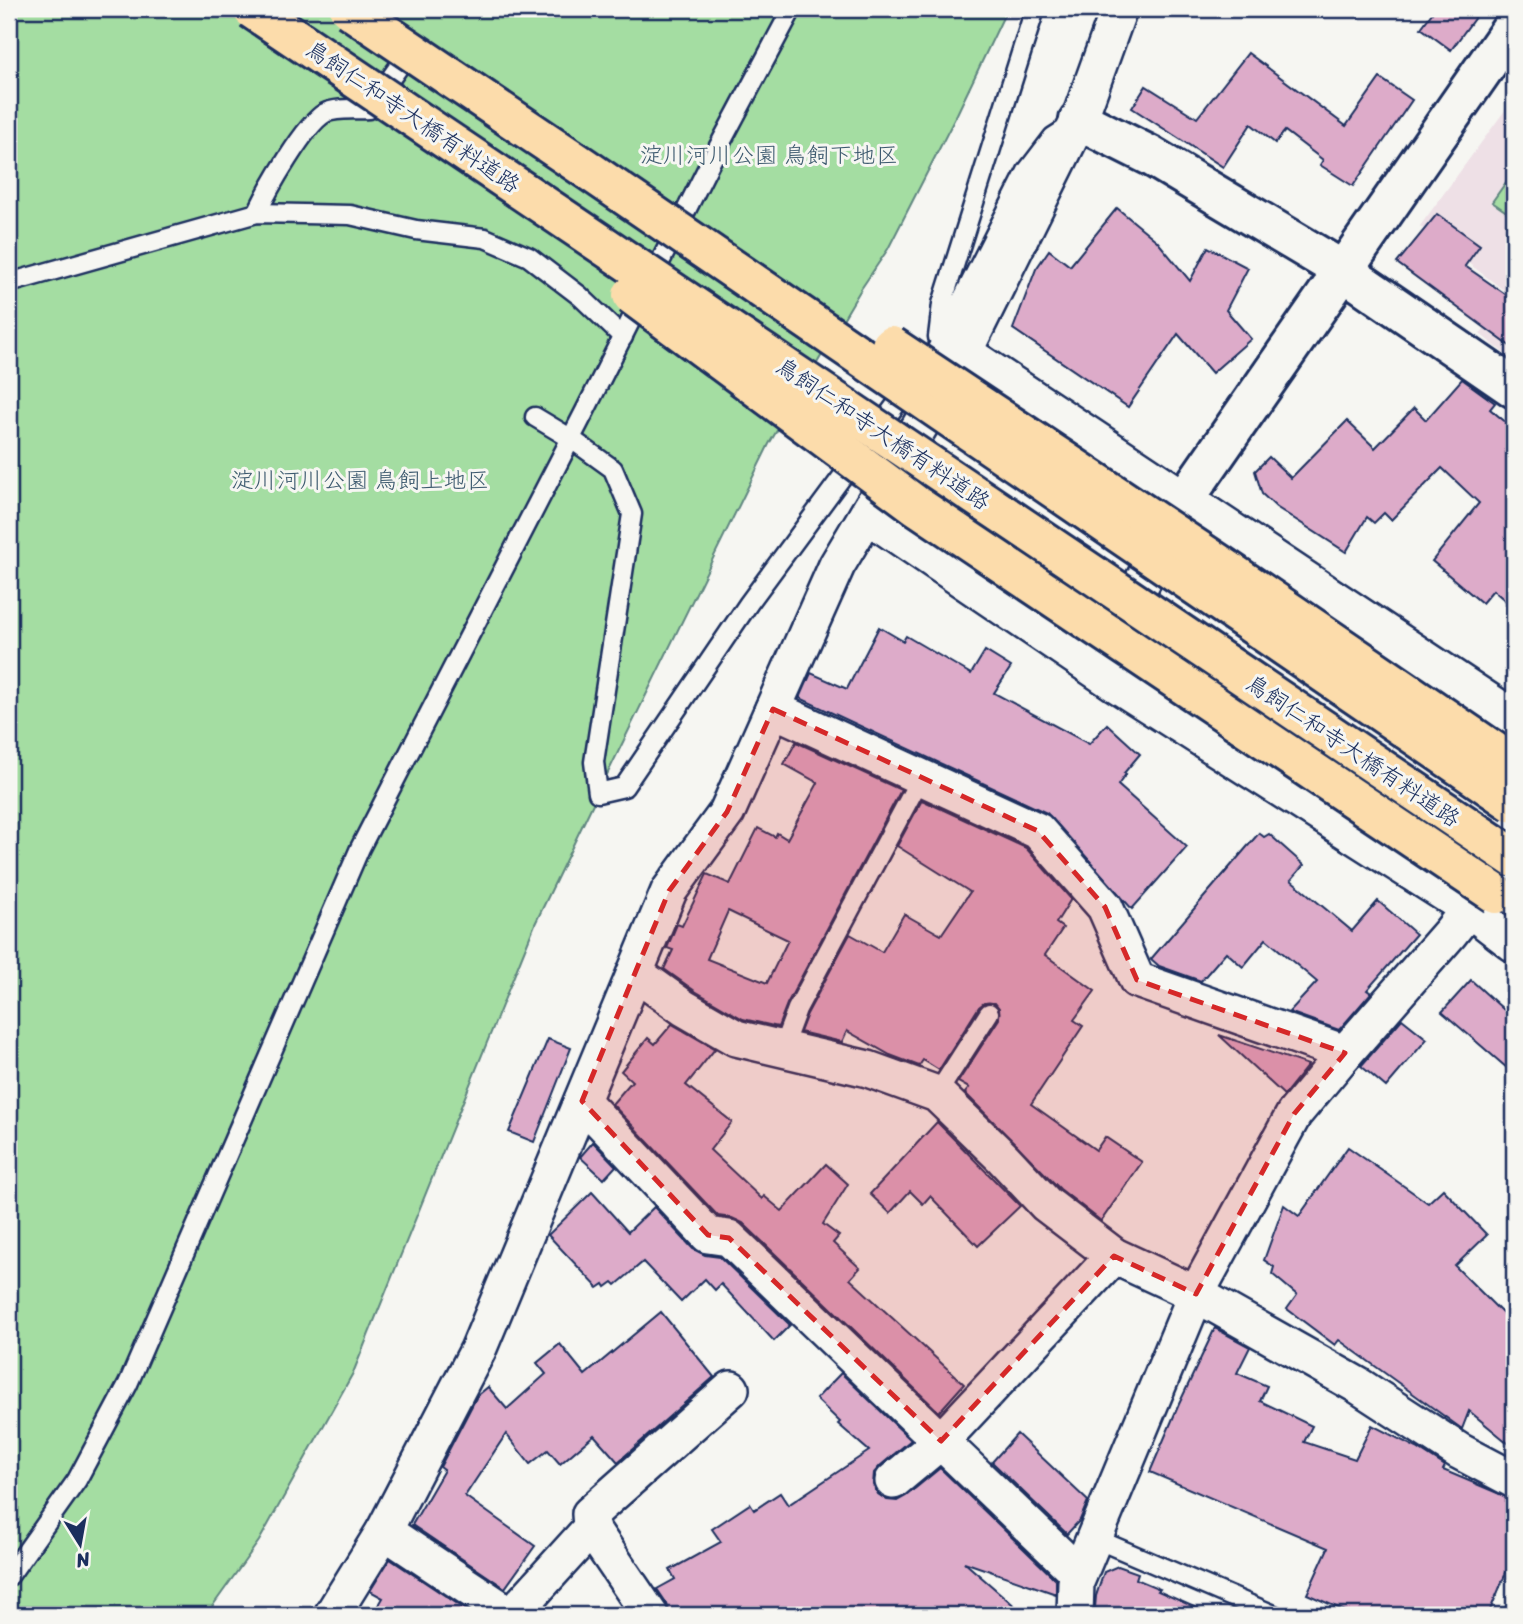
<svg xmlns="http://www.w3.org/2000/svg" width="1523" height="1624" font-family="Sriracha,'Klee One',sans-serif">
<rect width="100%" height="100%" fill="#f6f6f2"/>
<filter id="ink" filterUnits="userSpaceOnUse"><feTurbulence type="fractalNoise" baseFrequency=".0143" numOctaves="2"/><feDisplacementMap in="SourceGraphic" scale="14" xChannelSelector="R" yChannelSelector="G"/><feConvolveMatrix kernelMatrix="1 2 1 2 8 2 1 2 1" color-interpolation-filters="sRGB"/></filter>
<g filter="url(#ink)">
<polygon fill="#eee0e6" points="1514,98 1514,361 1480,334 1510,295 1420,226"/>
<g fill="#a4dda2" stroke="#608680" stroke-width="2">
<polygon points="9,9 1007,9 957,114 888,249 861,289 769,444 598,793 535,924 353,1373 259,1541 206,1615 9,1615"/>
<polygon points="1514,171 1514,217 1492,202"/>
</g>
<g fill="#ddabc9" stroke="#1b2f5e" stroke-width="2" fill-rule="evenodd">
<polygon points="1435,9 1481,9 1451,50 1421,28"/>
<polygon points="1248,53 1346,126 1380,78 1412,100 1353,186 1320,165 1323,160 1285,131 1275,143 1251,124 1223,167 1132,108 1146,86 1197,118"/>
<polygon points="1117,208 1157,241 1190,281 1208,247 1248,268 1226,310 1251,339 1212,373 1178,334 1128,407 1013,329 1036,269 1049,250 1070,266"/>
<polygon points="1437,214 1480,245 1465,266 1514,300 1514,349 1397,263"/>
<polygon points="1462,379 1495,403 1490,409 1514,429 1514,608 1493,590 1482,603 1432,561 1479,503 1442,468 1391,520 1384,513 1374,523 1367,517 1346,552 1276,507 1262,494 1255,471 1269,457 1291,478 1347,421 1375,448 1414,408 1426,420"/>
<polygon points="879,627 903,641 906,636 971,674 985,651 1011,667 994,693 1089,744 1107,724 1140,754 1124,773 1126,774 1118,785 1187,847 1132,909 1047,813 800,698 811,673 847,689"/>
<path d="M796 742 901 790 787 1004 778 1027 743 1019 695 991 664 969 673 950 667 948 677 924 682 926 707 874 730 884 758 828 775 837 777 833 787 839 818 783 784 764ZM728 911 788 940 767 983 707 959Z"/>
<polygon points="922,800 1026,848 1071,899 1056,923 1063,928 1045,955 1095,991 1074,1020 1083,1026 1031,1104 1096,1150 1105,1137 1142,1162 1101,1221 1060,1189 965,1093 969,1088 958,1082 999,1019 999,1008 995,1003 984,1003 979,1007 939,1070 923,1060 919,1066 890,1055 847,1031 842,1042 800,1032 807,1014 850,934 882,952 904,914 941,935 970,892 897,846"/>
<polygon points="1259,833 1264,837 1269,834 1304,865 1291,880 1352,931 1378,901 1416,934 1367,990 1371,993 1339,1030 1289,1012 1317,982 1266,939 1243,967 1226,952 1201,981 1159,966 1151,959"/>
<polygon points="1471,980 1514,1019 1514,1074 1442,1012"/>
<polygon points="1402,1019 1427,1039 1386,1087 1361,1066"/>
<polygon points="672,1024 715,1049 686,1085 732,1122 710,1150 762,1199 764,1196 782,1211 826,1164 848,1184 823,1224 839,1236 833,1243 860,1268 850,1279 964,1384 939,1412 743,1223 732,1218 718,1216 612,1104 632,1081 621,1071 648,1038 655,1044"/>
<polygon points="1219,1035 1308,1065 1284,1095"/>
<polygon points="548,1039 571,1048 534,1142 509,1132"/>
<polygon points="937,1122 1020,1206 978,1246 930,1196 923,1204 910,1191 890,1213 870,1194"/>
<polygon points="593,1142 616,1166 604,1179 580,1157"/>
<polygon points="1348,1147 1428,1203 1443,1189 1487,1235 1455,1266 1514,1325 1514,1448 1469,1411 1462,1429 1339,1340 1335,1345 1287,1309 1297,1295 1272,1274 1274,1267 1264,1260 1284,1205 1299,1216"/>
<polygon points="592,1192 628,1232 654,1207 693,1249 705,1255 720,1257 790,1325 774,1341 721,1284 715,1290 705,1279 681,1302 643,1262 616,1285 613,1282 606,1287 604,1284 598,1288 548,1235"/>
<polygon points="661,1312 714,1377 618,1462 594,1435 560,1464 548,1450 530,1464 506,1434 465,1496 535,1546 505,1588 412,1525 444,1470 440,1467 477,1396 488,1387 507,1409 546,1374 537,1363 560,1344 585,1375"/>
<polygon points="1215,1328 1250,1347 1237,1373 1267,1386 1260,1401 1312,1426 1304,1442 1355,1459 1372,1425 1417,1448 1445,1466 1443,1470 1514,1500 1514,1554 1488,1615 1354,1615 1307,1594 1328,1548 1150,1472 1179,1404"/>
<polygon points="841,1373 911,1440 880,1466 874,1473 873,1485 878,1494 887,1500 897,1501 906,1496 940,1468 1056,1580 1056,1594 964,1562 1025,1615 670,1615 667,1604 657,1589 675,1579 670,1570 721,1542 712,1529 750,1504 754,1510 780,1493 788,1505 869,1451 838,1424 840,1422 816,1399"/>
<polygon points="1017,1434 1088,1501 1080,1520 1067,1534 992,1462"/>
<polygon points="390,1559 474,1615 373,1615 383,1598 370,1591"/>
<polygon points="1118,1566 1138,1573 1136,1579 1160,1589 1158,1591 1212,1615 1116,1615 1095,1608 1096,1596 1104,1572"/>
</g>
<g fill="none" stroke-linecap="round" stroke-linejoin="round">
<defs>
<g id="service">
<path d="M257 213C267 191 305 124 325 113 337 107 357 110 369 109L412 48"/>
<polyline points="9,283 257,213 350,215 416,230 485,238 529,257 580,296 623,337"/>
<polyline points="938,337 942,304 1035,9"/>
<polyline points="535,417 570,438 613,469 632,514 594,762 598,793 624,787 749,603 856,458"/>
<polyline points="875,433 937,349 1027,171 1053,137 1064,130"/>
<polyline points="782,1049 797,1009 921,777"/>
<polyline points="937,1094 989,1013"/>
<polyline points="1094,1538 1274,1615"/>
<polyline points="9,1576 77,1480 128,1384 360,848 585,411 710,163 792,9"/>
</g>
<g id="minor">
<polyline points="964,352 1514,718"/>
<polyline points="867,515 1116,684 1469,909 1514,944"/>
<polyline points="1119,627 1167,534"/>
<polyline points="773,709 1038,831 1105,907 1137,980 1345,1053"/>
<polyline points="635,973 684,1008 736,1038 868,1069 937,1094 1003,1158 1046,1204 1114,1256 1196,1294 1359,1386 1459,1451 1514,1480"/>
<polyline points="582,1101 708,1235 729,1238 1079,1574"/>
<polyline points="893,1481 941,1441 1114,1256"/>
<polyline points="591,1528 650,1615"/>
<polyline points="384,1531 510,1615"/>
<polyline points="332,1615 384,1531 478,1350 669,891 727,812 837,565 964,352 1079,120 1119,9"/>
<polyline points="512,1615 591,1528 590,1514 731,1389"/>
<polyline points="1075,1615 1076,1582 1196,1294 1294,1114 1345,1053 1450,933 1469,909 1499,862"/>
</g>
<g id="tertiary">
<polyline points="1079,120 1151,156 1342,270 1514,388"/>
<polyline points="1184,500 1514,25"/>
</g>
</defs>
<use href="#service" stroke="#1b2f5e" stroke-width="23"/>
<use href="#minor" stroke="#1b2f5e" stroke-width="40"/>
<use href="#tertiary" stroke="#1b2f5e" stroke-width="44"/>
<use href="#service" stroke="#f6f6f2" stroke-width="18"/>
<use href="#minor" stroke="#f6f6f2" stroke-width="35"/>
<use href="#tertiary" stroke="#f6f6f2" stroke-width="38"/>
<defs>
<g id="primary-bridge">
<polyline points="252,9 1514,858"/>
<polyline points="349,9 585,168 1514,803"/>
<polyline points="632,295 917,506 1496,894"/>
<polyline points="891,346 1222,566 1514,765"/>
</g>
</defs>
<use href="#primary-bridge" stroke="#1b2f5e" stroke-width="44" stroke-linecap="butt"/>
<use href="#primary-bridge" stroke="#fcdcab" stroke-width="38"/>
</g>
</g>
<path fill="#d62828" fill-opacity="0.2" stroke="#d62828" stroke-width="5" stroke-dasharray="14 9" stroke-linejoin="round" d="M773 709 1038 831 1105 907 1137 980 1345 1053 1294 1114 1196 1294 1114 1256 941 1441 729 1238 708 1235 582 1101 669 891 727 812Z"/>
<g text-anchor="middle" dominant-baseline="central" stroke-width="6" stroke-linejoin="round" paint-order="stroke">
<g font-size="23" fill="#1b2f5e" stroke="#f6f6f2">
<text transform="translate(413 117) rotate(34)">鳥飼仁和寺大橋有料道路</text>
<text transform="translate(883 434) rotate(34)">鳥飼仁和寺大橋有料道路</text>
<text transform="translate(1353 751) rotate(34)">鳥飼仁和寺大橋有料道路</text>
</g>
<g font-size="23" fill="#3d5a6f" stroke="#f6f6f2">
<text x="769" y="155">淀川河川公園 鳥飼下地区</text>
<text x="360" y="480">淀川河川公園 鳥飼上地区</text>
</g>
</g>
<rect width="1523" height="1624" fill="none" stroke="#f6f6f2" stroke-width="35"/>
<rect x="18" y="18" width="1488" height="1589" fill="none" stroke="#1b2f5e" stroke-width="2.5" filter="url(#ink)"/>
<g transform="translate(80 1544) rotate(169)" stroke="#f6f6f2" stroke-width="5" paint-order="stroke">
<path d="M0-5L12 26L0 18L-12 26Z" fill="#1b2f5e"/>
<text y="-10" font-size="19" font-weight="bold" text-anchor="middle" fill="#1b2f5e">N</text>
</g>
</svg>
